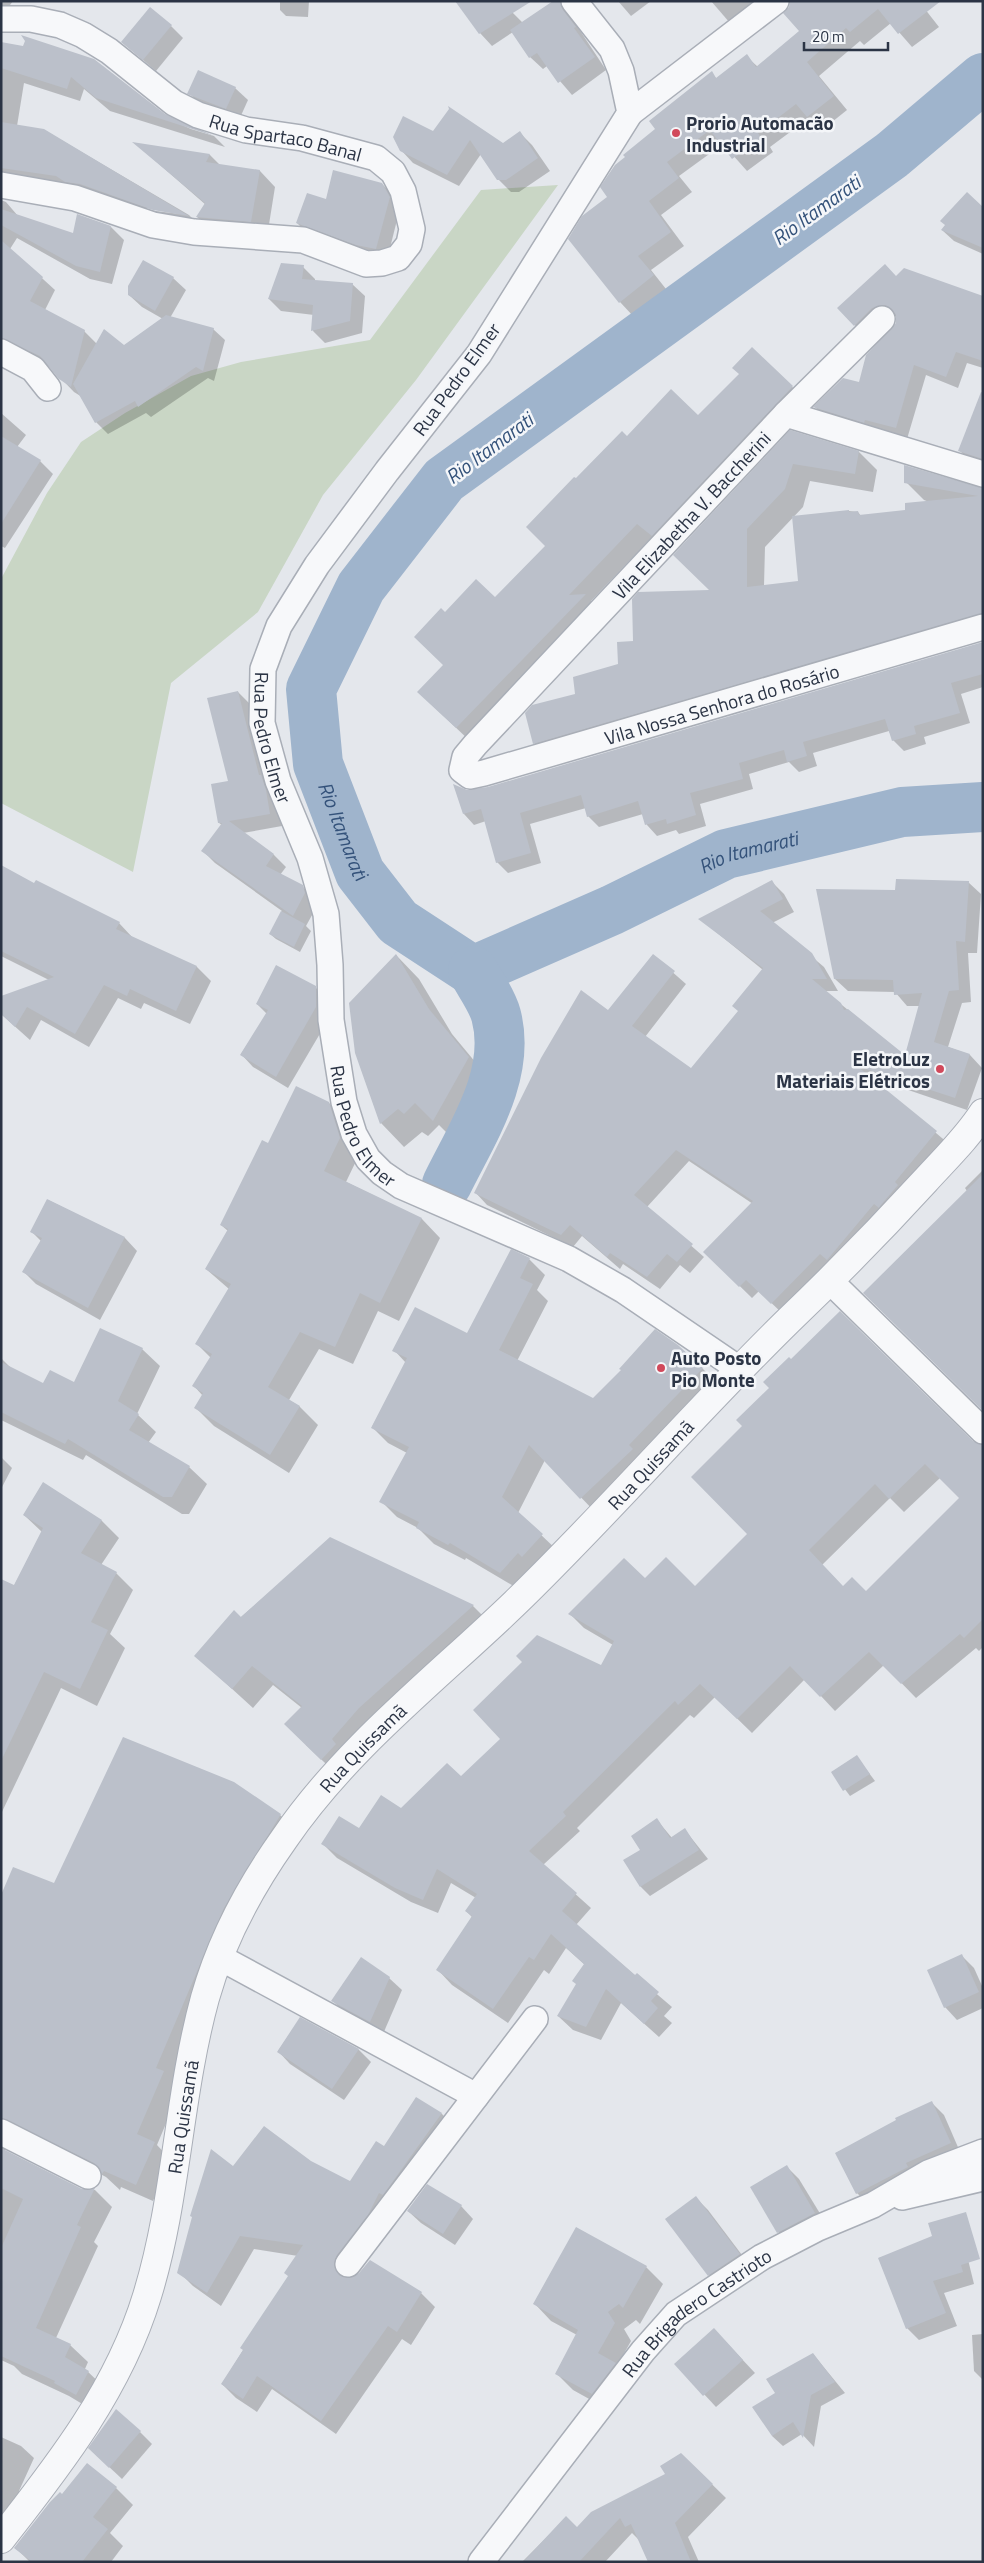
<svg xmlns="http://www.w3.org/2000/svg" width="984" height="2563" font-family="'Titillium Web',sans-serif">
<rect width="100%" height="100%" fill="#e4e7ec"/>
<polygon fill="#c9d6c5" points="558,185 416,380 323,495 258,612 171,683 133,872 1,803 1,579 47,493 81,442 125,413 191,376 241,362 370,340 481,190"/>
<g fill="#0003" fill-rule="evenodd">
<polygon points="1,1 13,1 1,17"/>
<polygon points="280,1 309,1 308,17 286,16 280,10"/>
<polygon points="501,1 523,23 555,1 561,1 571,11 575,23 606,70 572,95 547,66 543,69 530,57 513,32 492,46 480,33"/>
<polygon points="618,1 651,1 631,16"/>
<polygon points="711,1 761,1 736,30"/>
<polygon points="921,4 939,27 912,47 891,23 864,45 860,41 819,76 847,110 822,130 809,118 770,147 773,152 747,171 723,144 679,176 692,192 661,215 684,246 651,270 666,289 633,316 620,302 609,197 657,129 711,73 717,79 746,56 758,67 801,32 789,18"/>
<polygon points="171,26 183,38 156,71 122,42"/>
<path d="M1 43 191 129 214 136 225 147 110 111 84 89 80 101 24 83 17 126 44 130 189 215 200 226 1 191ZM147 208 181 214 147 210Z"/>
<polygon points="235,88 248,100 239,120 201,105 189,93"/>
<polygon points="434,133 503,144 520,133 532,145 550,171 519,192 511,192 498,179 481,154 459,186 413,163 401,150"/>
<polygon points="136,144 210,155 220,165 260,171 275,187 267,237 213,232 197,217 206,205"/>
<polygon points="382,184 394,196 400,208 387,260 308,234 297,223 326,201"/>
<polygon points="1,200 6,202 18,216 73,235 111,227 124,240 112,284 90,279 17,238 10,249 55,290 45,310 84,331 97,344 123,347 163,319 142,307 129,295 173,278 186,290 170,318 213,329 225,340 214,381 208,378 151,417 146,413 108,434 96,422 82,397 74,392 50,367 21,351 1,350"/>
<polygon points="983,208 983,254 954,241 942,230"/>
<polygon points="303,267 315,279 315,281 352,284 365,296 362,333 325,343 313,331 314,315 281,311 269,299"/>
<polygon points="897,278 983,297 983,368 967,363 958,388 926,375 907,439 826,418 815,407 859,384 897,324 897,316 884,319 866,337 839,308"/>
<polygon points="752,349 807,401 667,549 652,537 591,601 599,609 471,742 433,706 444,665 445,613 495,598 546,546 576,480 627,437 698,417 740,374"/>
<polygon points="1,413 26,435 17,447 40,461 53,474 5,548 1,546"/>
<polygon points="983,420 983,471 978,469 960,451"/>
<polygon points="791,432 859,452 877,470 873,492 810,481 803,507 765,547 764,586 800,582 793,517 849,511 858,512 861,516 907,511 929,502 924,500 906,482 983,488 983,635 552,761 534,743 577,695 619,664 634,642 711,591"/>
<polygon points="983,643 983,687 961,694 970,723 924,737 926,744 904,751 893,740 889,731 813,753 817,766 799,772 789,762 749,774 753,789 700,804 706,826 679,834 676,830 657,836 647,825 643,814 599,827 588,816 586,808 530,824 541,863 508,873 497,862 486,821 474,825 464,814 467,791 488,788"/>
<polygon points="238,692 250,704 278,803 282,826 243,833 274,855 286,867 280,875 302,886 314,898 317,906 306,926 311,931 300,952 276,939 270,934 282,911 215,863 203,851 222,825 219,823 229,782"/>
<polygon points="1,867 35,885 119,923 133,938 197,967 211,981 190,1024 144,1003 141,1009 118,998 89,1047 41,1020 30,1040 1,1014 49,980 1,956"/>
<polygon points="772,882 784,894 794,912 772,923 824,967 838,991 825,991 905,1057 920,1006 907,1006 895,992 848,991 835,979 896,891 968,882 981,894 977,953 968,953 971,1002 962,1003 948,1047 970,1055 982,1068 967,1110 870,1077 949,1144 784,1315 759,1291 752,1298 705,1252 753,1204 689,1161 647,1207 704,1257 690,1273 680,1265 660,1289 623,1264 620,1269 582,1236 573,1247 487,1205 475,1192 608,1012 653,955 686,984 645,1037 691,1070 739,1011 763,970 700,919"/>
<polygon points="396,955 419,979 452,1034 491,1081 457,1143 439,1125 428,1136 422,1132 404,1147 381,1123 357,1053"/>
<polygon points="315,987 328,1000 328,1020 288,1088 253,1067 241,1054 267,1014 257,1004"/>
<polygon points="329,1103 347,1122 358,1157 346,1182 422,1219 440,1238 399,1321 378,1311 353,1364 319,1349 289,1400 299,1406 318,1425 289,1473 214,1426 196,1408 203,1396 194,1386 211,1358 197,1344 229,1289 206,1269 228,1231 221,1225 269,1145"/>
<polygon points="983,1170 983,1409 967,1191 965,1188"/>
<polygon points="48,1200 125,1238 137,1251 100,1320 36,1284 24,1272 41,1241 32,1232"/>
<polygon points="529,1259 545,1275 537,1290 548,1301 517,1361 593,1399 702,1368 718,1384 597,1514 545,1460 518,1513 558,1551 517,1588 466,1558 465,1560 434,1544 418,1528 397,1517 381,1501 407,1453 388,1443 372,1427 406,1363 394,1350 468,1335"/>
<polygon points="142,1349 160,1366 137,1414 156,1432 148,1443 189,1467 207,1484 189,1514 182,1514 86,1455 83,1460 1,1420 1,1358 12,1369 44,1385 75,1384"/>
<path d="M972 1442 983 1445V1647L979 1651 976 1648 916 1698 884 1665 835 1711 805 1679 752 1733 715 1697 694 1718 690 1715 577 1828 580 1831 543 1865 591 1908 576 1925 672 2007 664 2016 672 2023 659 2037 621 2003 601 2040 573 2030 558 2016 577 1985 585 1965 566 1948 549 1974 544 1970 508 2023 452 1985 438 1970 472 1917 466 1911 476 1898 451 1883 438 1913 411 1902 337 1858 323 1844 401 1810 461 1778 601 1667 613 1645 584 1628 570 1614 645 1580 695 1588 748 1534ZM940 1478 960 1498 866 1593 843 1587 822 1565 890 1498 904 1512Z"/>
<polygon points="1,1457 12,1468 1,1489"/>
<polygon points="44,1484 102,1521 119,1538 101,1565 116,1573 133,1590 110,1634 125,1648 97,1706 61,1688 1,1814 1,1580 14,1586 42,1532 24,1515"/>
<polygon points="331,1539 473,1606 493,1626 342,1779 306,1745 302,1708 273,1685 253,1708 196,1656"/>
<polygon points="857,1757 875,1781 850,1796 832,1772"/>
<polygon points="280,1815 298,1832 241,1926 180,2090 157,2145 171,2160 153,2201 121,2187 120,2190 106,2177 26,2136 5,2144 5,2152 81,2190 95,2190 112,2207 94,2242 98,2246 56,2338 70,2345 88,2362 85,2369 106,2389 94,2411 69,2396 22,2374 14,2366 1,2360 1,1899 55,1885"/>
<polygon points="657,1820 672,1838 685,1830 708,1859 650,1896 641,1887 642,1850"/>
<polygon points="962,1956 974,1968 983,1988 983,2008 957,2020 945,2007"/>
<polygon points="389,1978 402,1990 383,2034 345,2013 333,2001"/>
<polygon points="300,2019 359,2050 371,2062 344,2100 290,2064 278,2051"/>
<polygon points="416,2098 442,2114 455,2128 347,2276 348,2279 421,2293 435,2307 411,2345 402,2339 336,2434 272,2389 257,2412 236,2398 222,2384 289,2276 298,2256 254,2249 221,2306 193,2286 179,2272 233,2168 310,2162 351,2183 385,2148"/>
<polygon points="932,2103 944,2115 961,2154 870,2206 857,2193 836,2153"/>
<polygon points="787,2167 799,2179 827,2225 791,2244 778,2232"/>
<polygon points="696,2198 708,2210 751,2267 721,2287 709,2275"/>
<polygon points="461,2206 473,2219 455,2245 421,2223 408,2211"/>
<polygon points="961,2231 974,2284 944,2293 957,2326 919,2340 907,2328 879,2258"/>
<polygon points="646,2267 663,2284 640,2324 636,2320 624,2329 631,2341 617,2366 609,2410 573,2390 556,2373 577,2335 551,2321 535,2304"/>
<polygon points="983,2334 983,2380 974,2371 972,2335"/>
<polygon points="726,2342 755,2373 716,2407 676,2364"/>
<polygon points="813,2354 845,2393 821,2406 814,2447 802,2434 783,2446 772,2436 776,2393"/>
<polygon points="140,2432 152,2444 122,2479 90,2449"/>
<polygon points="1,2437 21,2446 34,2458 19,2491 31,2503 1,2540"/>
<polygon points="681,2454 726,2498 688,2537 699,2562 649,2562 640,2541 632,2533 605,2562 522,2562 566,2518 577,2529 667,2474"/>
<polygon points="116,2488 133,2505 110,2533 123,2546 111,2562 30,2562 17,2549 63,2495"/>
</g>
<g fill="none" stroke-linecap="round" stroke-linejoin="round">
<g stroke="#9fb4cc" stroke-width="50">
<path id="s1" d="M983 78 892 155 444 480 361 587 311 689 318 764 360 873 398 922 473 971 612 910 726 854 902 812 983 807"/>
<path d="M447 1184C472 1133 512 1074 496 1015 492 1000 480 984 473 971"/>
</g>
</g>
<g fill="#bbc0ca" fill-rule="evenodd">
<polygon points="455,1 532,1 479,34"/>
<polygon points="553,1 560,1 563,10 576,27 574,28 595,57 558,83 537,53 529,58 510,30"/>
<polygon points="790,1 941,1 898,34 878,9 850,32 846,28 807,62 834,96 807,117 796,104 758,133 761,138 732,159 710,130 667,162 679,178 649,201 671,232 638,256 654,275 619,303 568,239 582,216 607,197 600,187 615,165 625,157 623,155 655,129 649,121 712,71 716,78 747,54 756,67 799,31 783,13 789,7"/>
<polygon points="150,7 172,25 143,60 121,42"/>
<polygon points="21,35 94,59 165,114 214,136 96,98 71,77 67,89 1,68 1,42 23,46 25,41"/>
<polygon points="198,70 236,87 226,109 187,94"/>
<polygon points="448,106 503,143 520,131 538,158 506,180 497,180 470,140 447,175 400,151 393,137 403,116 433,131 449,109"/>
<polygon points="1,122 44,129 189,216 153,210 80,184 65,182 56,176 1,168"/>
<polygon points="132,142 210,154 206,162 260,170 251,222 196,217 205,203"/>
<polygon points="333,170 382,183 390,197 376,249 356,245 296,223 307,193 326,199"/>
<polygon points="967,192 983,207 983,248 941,230 945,225 940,221"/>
<polygon points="1,209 73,233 77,214 111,226 100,272 76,266 1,225"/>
<polygon points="1,240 43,277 30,301 85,330 71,387 59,379 40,356 1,338"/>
<polygon points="143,260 174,277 155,311 128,295 128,286"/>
<polygon points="281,263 304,265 302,279 353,283 350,321 311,331 313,305 268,299"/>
<polygon points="885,264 896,276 904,268 983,296 983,361 956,352 946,377 914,365 896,428 865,420 864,423 813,407 843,378 859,382 866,355 896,323 896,315 892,309 885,305 872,308 854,326 837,308"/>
<polygon points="166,315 214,328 203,371 196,367 138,407 135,401 95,423 73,384 104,329 124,345"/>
<polygon points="752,347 793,386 652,536 637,524 569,595 586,594 456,728 417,692 443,665 414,637 441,608 445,612 476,579 495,597 545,546 526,527 574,477 576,478 622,431 627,436 671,389 698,415 739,374 732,368"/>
<polygon points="981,392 983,393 983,459 958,451"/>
<polygon points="790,430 859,451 855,474 793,464 785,489 747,529 747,587 798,581 792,516 849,510 849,512 858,511 859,515 905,510 905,503 978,496 904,483 904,465 983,488 983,613 533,744 525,713 532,705 575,694 573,677 618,664 617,642 633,641 632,599 638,592 709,590 673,555"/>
<polygon points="1,436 41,460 1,524"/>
<polygon points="983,642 983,674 951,683 960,713 914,726 916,734 892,741 885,719 803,742 807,756 787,762 784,750 739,763 743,779 690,793 696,815 667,824 666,819 645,825 638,801 587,817 581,795 520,813 531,853 496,863 481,809 463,814 453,784 467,790 488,787"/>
<polygon points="238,691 259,775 261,775 266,790 270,814 229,821 274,854 266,866 303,885 305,893 293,916 201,851 222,823 218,823 211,784 228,781 207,698"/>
<polygon points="1,865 34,883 36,880 120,922 116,929 197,966 176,1011 130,989 127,996 104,985 75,1034 27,1007 15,1027 1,1014 1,996 54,977 1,951"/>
<polygon points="896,879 969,881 965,942 956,941 959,990 949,991 934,1042 970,1054 955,1098 857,1066 937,1131 895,1182 898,1185 880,1206 879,1208 874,1204 827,1260 820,1254 771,1304 746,1280 739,1287 703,1252 753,1201 676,1150 634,1195 693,1244 677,1262 667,1254 647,1277 610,1253 607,1257 570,1225 561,1235 474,1193 541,1058 581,990 608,1010 653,954 675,971 632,1026 691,1068 738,1011 732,1006 763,968 698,919 772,880 783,899 760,911 812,953 827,979 812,979 841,1003 844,1010 848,1009 905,1055 922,993 894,995 893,980 834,979 816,889 895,890"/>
<polygon points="281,911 305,924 294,947 269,934"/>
<polygon points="396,954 429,1009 469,1057 433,1121 415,1103 404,1114 398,1109 380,1124 355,1053 349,1003"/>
<polygon points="276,965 316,986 316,1007 276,1077 240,1055 268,1010 256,1004"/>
<polygon points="296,1086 329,1102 340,1138 324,1171 422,1218 380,1303 360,1293 335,1347 300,1332 268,1387 300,1406 270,1455 194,1408 203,1393 192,1386 212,1354 195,1344 231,1284 205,1269 228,1229 220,1225 262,1140 268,1143"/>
<polygon points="983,1174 983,1411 863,1293"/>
<polygon points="47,1199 125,1237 88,1308 22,1272 42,1238 30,1232"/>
<polygon points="511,1249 530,1258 520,1278 533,1284 499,1350 593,1398 621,1370 619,1369 655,1329 678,1345 703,1368 629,1445 633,1449 580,1499 529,1445 502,1497 543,1534 522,1557 518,1553 500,1573 450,1543 448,1545 416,1528 419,1522 379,1502 409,1447 371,1428 407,1358 392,1351 415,1307 467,1333"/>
<path d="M840 1311 973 1441 983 1445V1619L964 1638 960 1634 901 1684 869 1652 820 1697 790 1666 737 1719 700 1684 678 1705 675 1701 563 1812 566 1816 529 1851 577 1893 562 1911 635 1975 637 1973 659 1992 651 2001 658 2008 644 2024 606 1989 586 2027 557 2016 576 1984 572 1981 584 1964 551 1934 534 1960 529 1957 493 2009 436 1970 472 1916 465 1911 477 1894 437 1869 423 1900 395 1888 321 1844 339 1816 359 1828 381 1795 401 1808 447 1763 461 1776 500 1739 473 1710 522 1662 516 1656 537 1635 601 1665 614 1641 568 1614 624 1558 645 1578 666 1557 695 1586 747 1534 691 1477 742 1426 736 1420 769 1388 763 1382 789 1357 791 1359ZM925 1464 959 1498 866 1591 852 1577 843 1586 809 1550 875 1484 889 1499Z"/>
<polygon points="100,1328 143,1348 118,1401 139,1414 129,1430 190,1466 172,1497 163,1497 68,1439 65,1444 1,1412 1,1362 43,1383 50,1370 74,1382"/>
<polygon points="43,1482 102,1520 81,1553 117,1572 91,1622 108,1630 80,1689 44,1672 1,1761 1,1579 14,1585 43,1528 23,1515"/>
<polygon points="330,1537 474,1605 359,1708 332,1739 336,1744 321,1760 284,1724 302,1706 252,1666 232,1689 194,1656 234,1610 241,1617"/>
<polygon points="123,1737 234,1782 281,1814 224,1908 156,2068 164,2071 137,2134 155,2142 136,2185 104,2171 102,2174 94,2163 1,2118 1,1895 13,1867 54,1883"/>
<polygon points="857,1755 870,1774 843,1791 831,1772"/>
<polygon points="657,1818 670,1838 685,1828 699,1850 640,1887 623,1860 640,1850 631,1836"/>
<polygon points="962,1954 979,1992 944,2008 927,1970"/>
<polygon points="361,1957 390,1977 370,2022 331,2001"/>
<polygon points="300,2017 359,2049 332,2089 277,2052"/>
<polygon points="416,2097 442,2113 383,2195 379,2193 368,2215 337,2255 334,2263 339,2275 347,2278 359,2273 370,2260 422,2292 397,2332 388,2326 321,2421 257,2376 243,2399 221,2384 243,2350 240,2348 288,2276 284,2273 303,2245 240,2236 207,2293 177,2273 192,2217 190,2216 211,2149 233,2166 264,2126 311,2161 350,2181 376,2141 384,2146"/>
<polygon points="932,2101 951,2143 906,2163 908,2167 856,2194 835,2153 896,2120 895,2118"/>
<polygon points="1,2148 82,2189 95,2188 77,2225 81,2227 36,2328 71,2344 65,2357 89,2371 76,2395 54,2383 55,2381 1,2356 1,2248 23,2199 1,2188"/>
<polygon points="787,2165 815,2213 777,2233 750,2187"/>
<polygon points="427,2184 462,2205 443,2234 407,2211"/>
<polygon points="696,2196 740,2254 708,2276 665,2219"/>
<polygon points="966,2212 980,2259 961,2265 963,2272 933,2281 946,2313 906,2329 878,2258 932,2236 928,2223"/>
<polygon points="576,2227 647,2266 623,2308 619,2304 608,2312 615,2323 598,2353 616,2363 592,2394 555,2374 578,2330 533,2304"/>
<polygon points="714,2328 743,2360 703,2396 674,2364"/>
<polygon points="813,2353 835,2382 811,2395 803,2438 793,2422 772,2436 752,2407 775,2393 766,2379"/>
<polygon points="116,2409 141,2431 109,2468 88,2448"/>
<polygon points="681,2453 713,2484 675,2523 691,2562 648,2562 631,2524 625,2527 620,2518 579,2562 523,2562 566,2516 577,2527 591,2512 665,2474 660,2466"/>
<polygon points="87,2463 117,2487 93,2517 108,2529 82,2562 32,2562 14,2548 50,2502 60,2492 62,2494"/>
</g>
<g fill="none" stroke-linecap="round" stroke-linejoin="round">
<defs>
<g id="minor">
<path id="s2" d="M574 1 612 49 621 71 630 113 479 354 387 471 317 565 279 626 263 669 262 723 278 781 310 858 326 914 330 965 331 1020 344 1102 354 1134 368 1159 382 1173 401 1186 569 1259 623 1290 739 1369"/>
<path id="s3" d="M1 19H31L60 25 83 35 109 51 174 103 198 115 246 130 302 138 376 158 393 172 403 191 412 229 409 244 398 258 382 263 366 264 303 240 194 232 153 225 75 198 1 185"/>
<polyline points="630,113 776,1"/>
<polyline points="1,352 33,369 48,388"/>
<polyline points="786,414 882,319"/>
<path id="s4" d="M983 474 786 414 475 745 465 757 462 770 470 776 484 773 983 627"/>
<polyline points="830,1281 983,1431"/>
<polyline points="219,1957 476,2096"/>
<polyline points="1,2132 88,2176"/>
<polyline points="902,2197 983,2178"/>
<polyline points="348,2264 535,2019"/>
<path id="s5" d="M481 2562 643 2351 676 2314 762 2257 818 2228 873 2205 928 2173 983 2152"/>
</g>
<g id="tertiary">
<path id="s6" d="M1 2539C60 2464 119 2388 147 2296 177 2199 178 2096 205 1998 221 1941 250 1887 284 1839 346 1748 436 1679 515 1603 609 1512 694 1413 788 1321 835 1276 881 1229 925 1181 945 1159 967 1138 983 1113"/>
</g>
</defs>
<use href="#minor" stroke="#a9aeb7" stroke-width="28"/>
<use href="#tertiary" stroke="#a9aeb7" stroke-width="30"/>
<use href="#minor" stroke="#f7f8fa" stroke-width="25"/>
<use href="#tertiary" stroke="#f7f8fa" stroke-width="28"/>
</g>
<g fill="#d1495b" stroke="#f4f6f9" stroke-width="2">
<circle cx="676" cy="133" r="5"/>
<circle cx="940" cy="1069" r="5"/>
<circle cx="661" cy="1368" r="5"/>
</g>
<g text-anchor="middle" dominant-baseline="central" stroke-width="5" stroke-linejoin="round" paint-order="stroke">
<g font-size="19" font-weight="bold" fill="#2b3445" stroke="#f4f6f9" text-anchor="start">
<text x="686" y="122">Prorio Automacão<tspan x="686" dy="22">Industrial</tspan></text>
<text x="930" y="1058" text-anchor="end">EletroLuz<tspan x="930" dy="22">Materiais Elétricos</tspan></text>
<text x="671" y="1357">Auto Posto<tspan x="671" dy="22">Pio Monte</tspan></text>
</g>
<g font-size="19" fill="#2b3445" stroke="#f4f6f9">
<text stroke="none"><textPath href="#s3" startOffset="316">Rua Spartaco Banal</textPath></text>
<text transform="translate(456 379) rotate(-54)">Rua Pedro Elmer</text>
<text transform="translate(691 515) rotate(-47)">Vila Elizabetha V. Baccherini</text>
<text stroke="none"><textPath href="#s4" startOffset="961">Vila Nossa Senhora do Rosário</textPath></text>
<text stroke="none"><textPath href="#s2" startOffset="866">Rua Pedro Elmer</textPath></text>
<text stroke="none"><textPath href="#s2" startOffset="1271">Rua Pedro Elmer</textPath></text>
<text stroke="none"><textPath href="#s6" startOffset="1292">Rua Quissamã</textPath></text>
<text stroke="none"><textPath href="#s6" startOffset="888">Rua Quissamã</textPath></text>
<text stroke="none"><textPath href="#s6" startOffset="468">Rua Quissamã</textPath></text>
<text stroke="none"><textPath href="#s5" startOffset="332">Rua Brigadero Castrioto</textPath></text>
</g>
<g font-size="20" font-style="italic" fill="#34527a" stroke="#f4f6f9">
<text transform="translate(816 210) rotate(-36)">Rio Itamarati</text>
<text transform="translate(489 448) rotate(-37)">Rio Itamarati</text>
<text stroke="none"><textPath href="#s1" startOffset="1068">Rio Itamarati</textPath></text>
<text stroke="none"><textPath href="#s1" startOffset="1566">Rio Itamarati</textPath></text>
</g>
</g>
<rect width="984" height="2563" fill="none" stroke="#2b3445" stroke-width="5"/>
<path d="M804 42v8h84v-8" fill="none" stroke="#2b3445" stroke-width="2.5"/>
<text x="812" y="42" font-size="15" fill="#2b3445" stroke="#f4f6f9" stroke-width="4" paint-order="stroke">20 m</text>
</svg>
